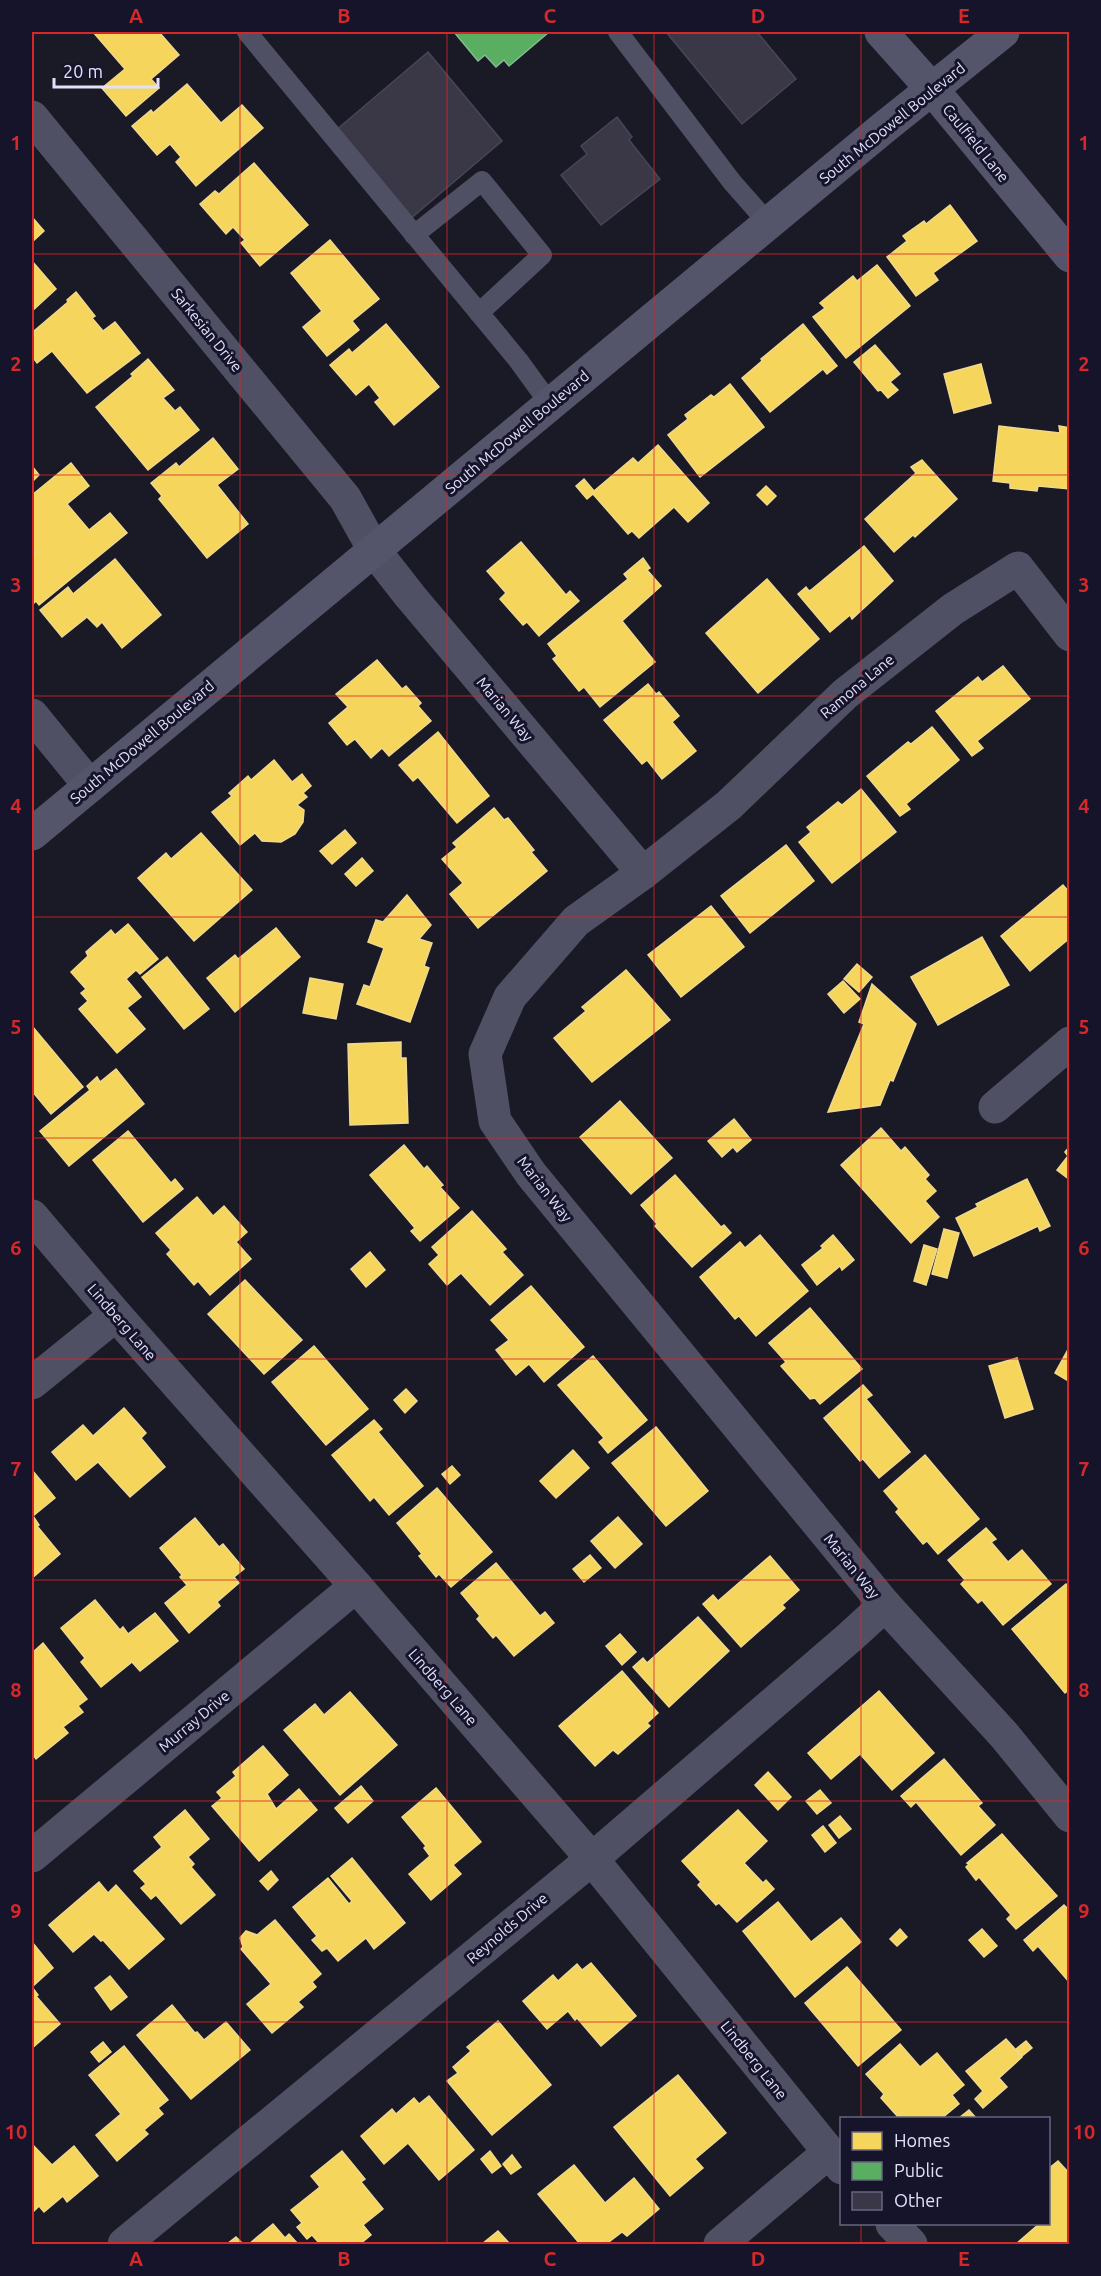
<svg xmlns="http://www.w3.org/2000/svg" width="1101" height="2276" font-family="Ubuntu,sans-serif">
<rect width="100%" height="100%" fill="#1a1926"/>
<g fill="#f6d55c" stroke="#f0d98c" stroke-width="1.5">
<polygon points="93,32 159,32 179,55 151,79 159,88 126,116 102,88 125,69"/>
<polygon points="187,84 221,123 242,105 263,128 196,186 176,162 181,157 170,144 157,155 132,126 151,110 153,113"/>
<polygon points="254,163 308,225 260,266 241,243 245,240 233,227 226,234 200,204 215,191 219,194"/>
<polygon points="950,205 977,241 933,273 938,280 916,296 887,257 907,241 903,236 924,221 926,224"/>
<polygon points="32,217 44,231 32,242"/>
<polygon points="330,240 379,299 352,321 359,330 327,356 303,327 322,311 291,273"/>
<polygon points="32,261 56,289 32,311"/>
<polygon points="877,265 910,306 846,358 813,317 825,308 820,303 853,276 857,281"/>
<polygon points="76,292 95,316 92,318 103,331 115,322 140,353 87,393 52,351 37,363 32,356 32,337 35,335 33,332 68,302 67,300"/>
<polygon points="386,324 439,387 394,425 375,402 380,398 369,384 356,395 330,365 349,349 352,353"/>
<polygon points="803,324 837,366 827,374 823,369 770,412 742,378 762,361 761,359"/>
<polygon points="875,345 900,374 890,382 898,390 888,398 881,390 878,391 854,362"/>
<polygon points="148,359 174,390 163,398 175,411 180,407 199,430 148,470 96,407 133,376 131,374"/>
<polygon points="981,364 991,403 954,413 944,374"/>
<polygon points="730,384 764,427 700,477 668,435 688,419 685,415 711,395 714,397"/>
<polygon points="999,426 1060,433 1059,426 1070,428 1070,489 1038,486 1037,491 1010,488 1010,483 993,481"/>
<polygon points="213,438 238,469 217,485 248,524 207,558 159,499 162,496 151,483 176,463 179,467"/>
<polygon points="658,445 709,503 688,522 674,507 639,538 632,531 628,534 593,494 587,499 576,486 584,479 594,491 633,458 638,463"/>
<polygon points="922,460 957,499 915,537 913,535 894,552 865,519 916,473 911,467"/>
<polygon points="71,463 89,486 67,504 89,530 110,513 127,533 39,605 36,601 32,605 32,556 35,553 32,548 32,495"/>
<polygon points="32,466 39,475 32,482"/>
<polygon points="766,486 776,496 767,505 757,495"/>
<polygon points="521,542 566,595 570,591 579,601 539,636 527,622 523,625 500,599 506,593 487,571"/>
<polygon points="864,546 893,581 852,619 850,615 830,632 798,594 806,587 809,591 811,590"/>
<polygon points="643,558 650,568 647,570 661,586 622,621 655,662 600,707 584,687 579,691 553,659 557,656 548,644 628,579 624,574"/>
<polygon points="115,559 161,615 122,648 102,622 97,627 87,617 62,637 40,610 68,587 73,594"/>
<polygon points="767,579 819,639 758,693 706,633"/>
<polygon points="377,660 402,689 406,686 421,703 418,706 431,721 389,756 382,748 371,758 355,739 347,745 329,723 348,707 336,694"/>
<polygon points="1003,666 1030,699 977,741 983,748 972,756 936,711 978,677 982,682"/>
<polygon points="648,684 656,694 659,692 679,716 672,722 696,751 662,779 647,760 642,764 604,720"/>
<polygon points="932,727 959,760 906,804 910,809 900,816 867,776 908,742 911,744"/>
<polygon points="438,732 489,796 457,823 418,777 413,781 399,765"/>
<polygon points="274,760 292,782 302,774 311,786 303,793 307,797 297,805 304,810 303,822 295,834 281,842 262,841 255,833 240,845 212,812 232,796 229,793 248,776 251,780"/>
<polygon points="861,789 896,832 832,883 799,842 811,832 807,827 838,802 842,805"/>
<polygon points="494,808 504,820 508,818 534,850 531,852 547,871 478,928 450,894 463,883 442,859 457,847 453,843"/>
<polygon points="345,830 356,843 332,864 320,851"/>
<polygon points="201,833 252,890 194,941 138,878 166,853 171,859"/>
<polygon points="786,845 814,881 750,933 721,896"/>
<polygon points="362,858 373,871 356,886 345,874"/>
<polygon points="1063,885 1070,893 1070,938 1030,971 1001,936"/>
<polygon points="407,895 431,925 419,939 432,943 424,966 429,968 410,1022 357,1004 364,985 370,987 384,948 368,942 376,920 383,922"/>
<polygon points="711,906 744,947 681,997 648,955"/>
<polygon points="128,924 158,959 140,974 136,970 126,979 141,997 127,1008 145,1029 117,1053 79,1009 88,1001 81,993 86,989 71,972 88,956 86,952 111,930 115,935"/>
<polygon points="276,928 300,957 235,1012 207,978 235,955 238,959"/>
<polygon points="982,937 1009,985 938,1025 911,977"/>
<polygon points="167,957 209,1009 184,1029 142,977"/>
<polygon points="857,964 872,977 859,992 844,979"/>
<polygon points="626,970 670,1020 592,1082 554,1038 586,1011 582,1007"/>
<polygon points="310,978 343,984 336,1019 303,1013"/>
<polygon points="843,981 860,999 844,1013 828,994"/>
<polygon points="872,984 916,1024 893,1081 890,1080 880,1105 828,1112 864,1024 859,1022"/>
<polygon points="32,1026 83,1087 51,1114 32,1091"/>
<polygon points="401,1042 401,1058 406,1058 408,1123 350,1125 348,1044"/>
<polygon points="116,1069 144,1104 69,1166 40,1131 90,1090 87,1086 97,1077 100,1082"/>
<polygon points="620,1101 672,1158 631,1194 580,1137"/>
<polygon points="734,1119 751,1140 737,1152 733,1147 722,1157 708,1141"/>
<polygon points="881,1128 901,1151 905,1147 929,1175 925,1179 936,1191 925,1201 939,1217 911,1243 841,1165"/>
<polygon points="128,1131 171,1183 175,1179 183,1189 143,1222 93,1160"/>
<polygon points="404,1145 424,1169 427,1166 443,1185 440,1187 459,1208 420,1241 411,1231 415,1228 370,1175"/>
<polygon points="1070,1146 1070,1180 1057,1170 1068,1156 1065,1152"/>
<polygon points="675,1175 721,1227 724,1225 731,1233 692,1267 655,1226 657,1224 641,1205"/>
<polygon points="1027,1179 1050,1226 1040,1231 1038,1226 974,1256 956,1218 978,1207 976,1204"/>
<polygon points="197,1197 213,1216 224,1206 247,1232 236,1242 251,1259 210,1295 198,1281 194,1285 167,1254 171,1250 156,1233"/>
<polygon points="472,1211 506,1249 502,1252 523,1275 490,1305 461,1273 447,1285 429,1264 439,1255 432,1247"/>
<polygon points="944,1229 959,1233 947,1278 932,1274"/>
<polygon points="760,1235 808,1291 756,1336 739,1316 735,1319 700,1277 740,1242 745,1248"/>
<polygon points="833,1235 854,1260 842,1270 840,1266 817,1285 802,1265 823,1248 821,1246"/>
<polygon points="924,1245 937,1249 926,1285 914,1281"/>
<polygon points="370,1252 385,1270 366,1287 351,1269"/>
<polygon points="245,1280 302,1340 264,1374 208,1314"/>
<polygon points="531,1286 584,1347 544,1382 529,1364 516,1375 496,1350 509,1340 491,1320"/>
<polygon points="810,1308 862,1369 820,1404 815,1398 810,1399 781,1366 786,1362 769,1343"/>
<polygon points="314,1346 368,1409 326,1445 272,1382"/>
<polygon points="1070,1346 1070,1382 1055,1373"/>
<polygon points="593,1356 647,1420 608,1453 599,1442 604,1438 558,1385"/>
<polygon points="1017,1358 1033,1409 1005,1418 989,1366"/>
<polygon points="863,1385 872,1395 866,1399 910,1452 879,1478 863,1459 860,1461 824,1418"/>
<polygon points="406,1389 417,1401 405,1413 394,1400"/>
<polygon points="124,1408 146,1433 141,1438 165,1467 130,1497 98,1462 76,1480 52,1452 83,1425 93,1436"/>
<polygon points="374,1420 382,1429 378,1432 423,1486 389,1515 374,1497 370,1501 332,1455"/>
<polygon points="656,1427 708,1491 666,1526 612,1463"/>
<polygon points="573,1450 589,1468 556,1498 540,1481"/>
<polygon points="925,1455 979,1519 938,1554 927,1541 923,1544 896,1512 899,1509 884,1491"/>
<polygon points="452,1466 460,1475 450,1484 442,1474"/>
<polygon points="32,1470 55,1498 33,1516 39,1525 37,1526 60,1554 32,1578"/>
<polygon points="437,1488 492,1552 451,1587 439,1574 436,1577 419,1556 422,1554 397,1523"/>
<polygon points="618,1517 642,1544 615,1568 591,1541"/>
<polygon points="195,1518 219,1547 223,1544 244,1569 234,1577 239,1583 217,1602 220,1606 189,1633 165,1603 187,1585 180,1577 182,1575 160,1548"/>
<polygon points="986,1528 996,1539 991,1542 1008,1562 1022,1550 1051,1584 1003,1625 982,1600 978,1603 961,1584 965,1580 948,1560"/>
<polygon points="590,1555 601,1568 584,1582 573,1569"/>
<polygon points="770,1556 799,1590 782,1605 785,1608 741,1647 703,1604 713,1595 718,1601"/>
<polygon points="496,1563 540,1616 545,1612 554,1623 514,1656 496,1635 493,1638 477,1619 480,1616 461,1593"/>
<polygon points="1066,1584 1070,1588 1070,1689 1065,1693 1012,1629"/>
<polygon points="95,1600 120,1630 123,1627 128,1634 155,1613 178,1641 140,1671 132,1662 101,1687 81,1662 85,1658 61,1628"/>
<polygon points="698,1617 729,1651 669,1707 633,1667 643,1658 647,1663"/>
<polygon points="620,1634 636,1652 622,1665 606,1646"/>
<polygon points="43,1643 87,1699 78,1706 83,1712 63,1727 68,1733 36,1759 32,1753 32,1714 34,1712 32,1708 32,1653"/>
<polygon points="622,1671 658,1713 647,1723 650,1726 618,1754 613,1750 595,1766 559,1726"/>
<polygon points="879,1691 934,1753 892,1790 860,1754 831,1779 808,1753"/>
<polygon points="350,1692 397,1745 340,1795 284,1730 315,1704 324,1715"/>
<polygon points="263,1746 288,1775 267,1794 276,1809 299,1789 317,1810 259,1861 212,1806 222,1798 217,1792 236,1776 233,1772"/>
<polygon points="944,1759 982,1803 978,1806 995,1825 961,1855 916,1802 911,1807 901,1796"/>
<polygon points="768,1772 791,1797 778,1810 755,1785"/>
<polygon points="361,1786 373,1801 348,1823 335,1808"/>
<polygon points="436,1788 481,1842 453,1865 461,1874 431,1900 409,1874 430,1856 424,1848 426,1846 402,1817"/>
<polygon points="820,1790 831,1803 817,1814 806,1801"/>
<polygon points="185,1810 209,1839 188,1857 194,1864 191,1867 215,1895 181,1924 156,1895 151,1899 141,1888 146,1884 134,1871 162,1847 154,1837"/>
<polygon points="738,1810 767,1841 744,1863 763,1883 766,1880 774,1889 737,1922 719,1903 716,1905 698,1885 701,1882 682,1861"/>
<polygon points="840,1816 851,1829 839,1838 829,1825"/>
<polygon points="823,1826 836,1843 825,1852 812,1835"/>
<polygon points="1002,1834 1057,1896 1016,1929 1007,1919 1011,1915 979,1877 976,1880 966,1867 969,1864 967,1863"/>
<polygon points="352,1858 405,1923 374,1949 366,1938 338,1961 327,1948 322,1951 312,1940 317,1936 293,1907 328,1878 349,1904 352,1901 331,1876"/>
<polygon points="271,1871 278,1880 268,1890 260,1881"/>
<polygon points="99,1882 108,1893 116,1885 164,1939 129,1969 103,1940 101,1941 94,1934 73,1952 49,1925"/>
<polygon points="778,1902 811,1942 841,1918 861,1942 795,1997 743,1931"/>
<polygon points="1064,1905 1070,1911 1070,1983 1038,1946 1033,1951 1024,1940"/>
<polygon points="275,1920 321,1974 312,1982 316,1987 298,2002 303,2007 272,2033 247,2004 271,1984 241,1949 243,1947 240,1938 246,1931 257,1935"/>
<polygon points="900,1929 907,1937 897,1946 890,1939"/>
<polygon points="982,1929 997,1946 984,1957 969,1940"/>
<polygon points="32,1942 53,1968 32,1987 38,1995 36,1996 60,2024 32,2048"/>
<polygon points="591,1963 636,2016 601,2046 577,2018 575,2020 568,2011 547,2029 523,2001 553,1975 558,1981 577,1964 582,1970"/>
<polygon points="847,1967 901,2030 858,2066 805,2003"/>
<polygon points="110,1976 127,1997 111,2010 95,1988"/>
<polygon points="172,2005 195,2033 197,2032 204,2040 226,2022 250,2050 191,2099 137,2035"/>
<polygon points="498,2021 551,2085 492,2135 447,2081 458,2073 453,2067 471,2051 467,2047"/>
<polygon points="1006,2039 1022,2057 999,2078 1007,2087 983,2108 975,2099 983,2091 966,2071"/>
<polygon points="1026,2041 1032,2048 1022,2056 1016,2049"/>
<polygon points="103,2042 111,2052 99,2062 91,2052"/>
<polygon points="900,2044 920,2067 937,2053 964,2085 952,2095 959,2104 942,2118 899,2118 881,2098 884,2094 866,2074"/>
<polygon points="124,2046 168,2100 158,2108 163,2114 144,2130 148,2134 117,2161 96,2135 121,2114 89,2075"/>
<polygon points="678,2075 726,2133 695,2159 703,2168 670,2196 614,2127"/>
<polygon points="429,2096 474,2150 439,2180 408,2143 384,2164 361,2136 392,2109 396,2114 414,2098 419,2104"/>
<polygon points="969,2110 976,2118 959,2118"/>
<polygon points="32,2144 52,2165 74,2146 98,2176 67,2202 63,2196 44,2212 39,2206 32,2213"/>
<polygon points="342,2151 365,2179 361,2182 383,2209 363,2225 371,2235 360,2244 320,2244 312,2235 307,2239 297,2227 302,2223 291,2210 320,2187 311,2176"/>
<polygon points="490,2151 501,2166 492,2173 481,2159"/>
<polygon points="512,2155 521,2167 511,2174 503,2164"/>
<polygon points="1058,2161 1070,2174 1070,2244 1016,2244 1039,2224 1048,2224 1048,2169"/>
<polygon points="574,2165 605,2203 634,2178 659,2209 627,2236 622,2232 606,2244 601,2241 597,2244 580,2244 538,2194"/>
<polygon points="273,2224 285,2238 289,2234 298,2244 249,2244"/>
<polygon points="498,2231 510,2244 482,2244"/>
<polygon points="236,2237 243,2244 227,2244"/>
</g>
<polygon fill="#5aae61" stroke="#83bd90" stroke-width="1.5" points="454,32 549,32 509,66 504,60 496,67 485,55 478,61"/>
<g fill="#3a3847" stroke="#474558" stroke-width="1.5">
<polygon points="666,32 757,32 796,79 742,124"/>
<polygon points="428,52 502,141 409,220 335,131"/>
<polygon points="617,117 632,137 629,140 660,179 601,225 561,175 587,154 581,146"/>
</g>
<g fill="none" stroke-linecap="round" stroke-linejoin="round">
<g stroke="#505065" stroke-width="20">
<polyline points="247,32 518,360 550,404"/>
<polyline points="618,32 732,182 768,223"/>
<polyline points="414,235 482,181 542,255 479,313"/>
</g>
<g stroke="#505065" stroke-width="33">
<polyline points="32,117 345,498 374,550 410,596 643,873"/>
<polyline points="1070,635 1018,568 953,609 845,694 729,805 643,873 576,921 510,997 485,1054 495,1121 531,1174 885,1605 1004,1735 1070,1816"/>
<polyline points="32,715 90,786"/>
<polyline points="995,1107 1070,1043"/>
<polyline points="32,1216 116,1315 356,1586 592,1859 842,2168"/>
<polyline points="32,1383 116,1315"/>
<polyline points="32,1856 356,1586"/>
<polyline points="892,2224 911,2244"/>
<polyline points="124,2244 592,1859 850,1637 885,1605"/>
<polyline points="720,2244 828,2153"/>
</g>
<g stroke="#54546b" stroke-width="33">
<polyline points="881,32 932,89 1070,256"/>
<polyline points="32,834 882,129 1003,32"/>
</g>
</g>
<path fill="none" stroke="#d62828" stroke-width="1.5" stroke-opacity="0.55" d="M240 32V2244M447 32V2244M654 32V2244M861 32V2118M32 254H1070M32 475H1070M32 696H1070M32 917H1070M32 1138H1070M32 1359H1070M32 1580H1070M32 1801H1070M32 2022H1070M861 2224V2244"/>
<g text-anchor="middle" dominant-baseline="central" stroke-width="6" stroke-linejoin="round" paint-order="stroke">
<g font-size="15" fill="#e2e1fc" stroke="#16142b">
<text transform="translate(892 123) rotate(-39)">South McDowell Boulevard</text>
<text transform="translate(976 143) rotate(51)">Caulfield Lane</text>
<text transform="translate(207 330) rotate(51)">Sarkesian Drive</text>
<text transform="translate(517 432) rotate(-40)">South McDowell Boulevard</text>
<text transform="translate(857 686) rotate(-40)">Ramona Lane</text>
<text transform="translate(505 709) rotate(50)">Marian Way</text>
<text transform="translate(142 742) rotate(-40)">South McDowell Boulevard</text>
<text transform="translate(545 1189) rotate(52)">Marian Way</text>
<text transform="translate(122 1322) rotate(49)">Lindberg Lane</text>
<text transform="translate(852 1566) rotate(51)">Marian Way</text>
<text transform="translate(443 1687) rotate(49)">Lindberg Lane</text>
<text transform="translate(194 1721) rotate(-40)">Murray Drive</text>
<text transform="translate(507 1928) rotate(-40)">Reynolds Drive</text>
<text transform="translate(754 2060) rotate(51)">Lindberg Lane</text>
</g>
</g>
<rect width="1101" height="2276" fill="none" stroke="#16142b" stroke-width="66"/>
<rect x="840" y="2117" width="210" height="108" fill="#16142b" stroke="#68667f" stroke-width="1.5"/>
<rect x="852" y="2132" width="30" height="18" fill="#f6d55c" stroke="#68667f" stroke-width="1.5"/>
<text x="894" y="2147" font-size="18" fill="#e2e1fc">Homes</text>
<rect x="852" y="2162" width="30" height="18" fill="#5aae61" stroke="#68667f" stroke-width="1.5"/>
<text x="894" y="2177" font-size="18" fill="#e2e1fc">Public</text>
<rect x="852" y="2192" width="30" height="18" fill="#3a3847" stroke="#68667f" stroke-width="1.5"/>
<text x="894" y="2207" font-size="18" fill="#e2e1fc">Other</text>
<path d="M54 78v9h104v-9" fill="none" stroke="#e2e1fc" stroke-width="3"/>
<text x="63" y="78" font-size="18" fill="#e2e1fc" stroke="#16142b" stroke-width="4.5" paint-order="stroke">20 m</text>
<rect x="33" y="33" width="1035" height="2210" fill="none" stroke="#d62828" stroke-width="2"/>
<g font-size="20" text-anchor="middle" font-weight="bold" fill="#d62828">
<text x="136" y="23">A</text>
<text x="344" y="23">B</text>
<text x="550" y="23">C</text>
<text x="758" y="23">D</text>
<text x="964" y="23">E</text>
<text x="16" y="150">1</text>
<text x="1084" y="150">1</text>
<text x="16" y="371">2</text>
<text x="1084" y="371">2</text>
<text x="16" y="592">3</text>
<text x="1084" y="592">3</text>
<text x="16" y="813">4</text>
<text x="1084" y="813">4</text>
<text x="16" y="1034">5</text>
<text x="1084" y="1034">5</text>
<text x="16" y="1255">6</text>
<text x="1084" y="1255">6</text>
<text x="16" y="1476">7</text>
<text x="1084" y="1476">7</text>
<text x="16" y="1697">8</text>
<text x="1084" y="1697">8</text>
<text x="16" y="1918">9</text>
<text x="1084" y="1918">9</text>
<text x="16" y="2139">10</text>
<text x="1084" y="2139">10</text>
<text x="136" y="2266">A</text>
<text x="344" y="2266">B</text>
<text x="550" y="2266">C</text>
<text x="758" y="2266">D</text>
<text x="964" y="2266">E</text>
</g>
</svg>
